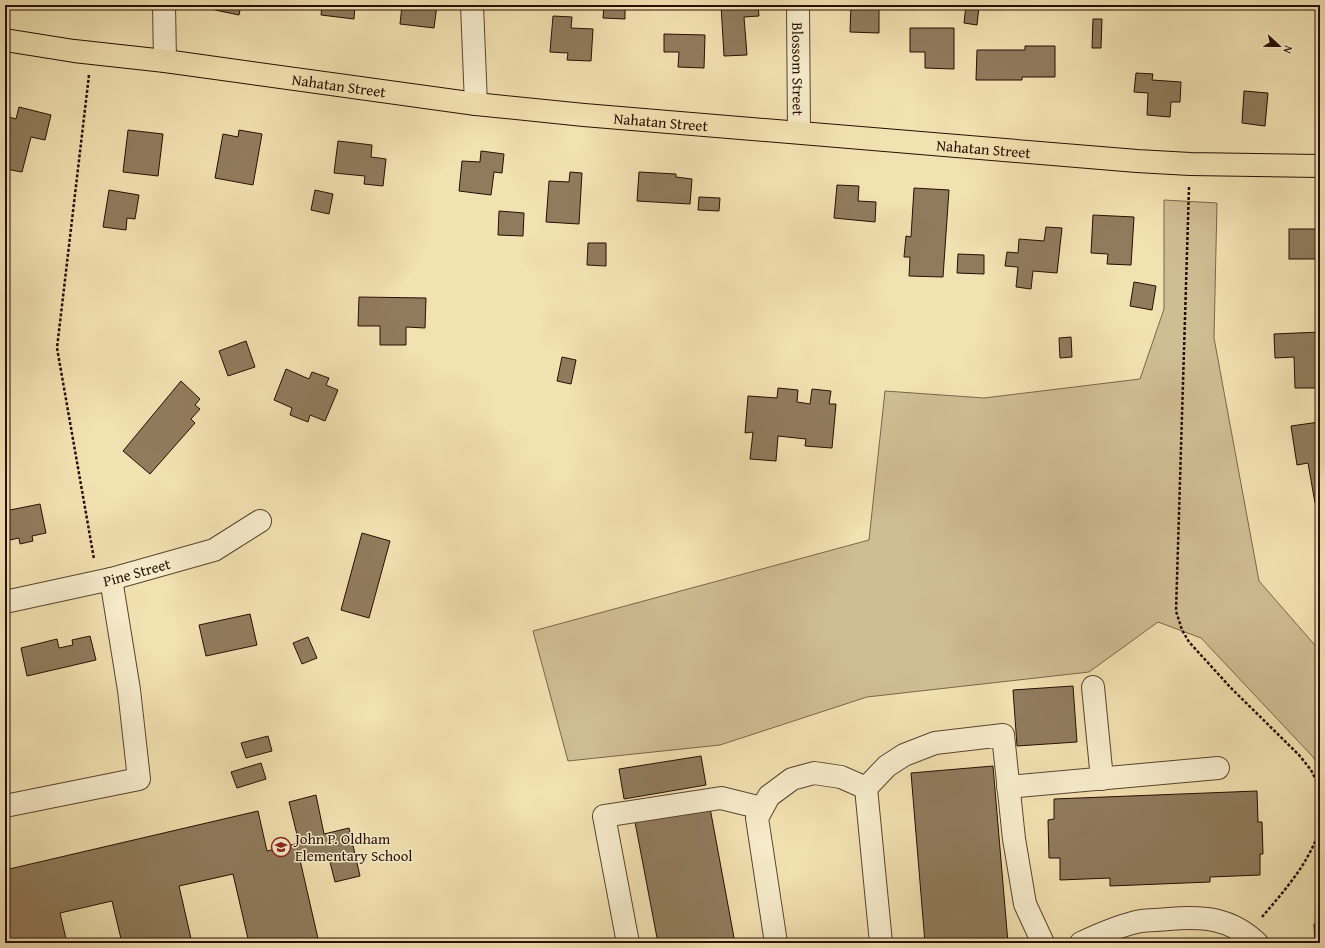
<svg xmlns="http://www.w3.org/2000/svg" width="1325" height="948" font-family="'Gentium Book Plus',serif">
<rect width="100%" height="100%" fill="#f2e1b1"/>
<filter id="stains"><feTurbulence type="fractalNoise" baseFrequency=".005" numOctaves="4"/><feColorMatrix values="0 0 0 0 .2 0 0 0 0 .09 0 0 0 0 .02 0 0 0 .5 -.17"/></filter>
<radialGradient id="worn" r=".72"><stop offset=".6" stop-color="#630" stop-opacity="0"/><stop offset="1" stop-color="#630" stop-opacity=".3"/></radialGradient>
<polygon fill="#cfbd93" stroke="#7a664a" points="1164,200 1217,203 1214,338 1259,581 1320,651 1320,769 1313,757 1201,638 1158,622 1089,672 867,697 720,745 568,761 533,631 869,540 885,391 984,398 1140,379 1164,309"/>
<g fill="#907c5d" stroke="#260f02">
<polygon points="216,5 241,5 239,15 215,10"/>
<polygon points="322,5 355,5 354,19 321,15"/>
<polygon points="402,5 437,5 434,28 400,24"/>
<polygon points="604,5 625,5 625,19 603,18"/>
<polygon points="638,5 656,5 655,9 637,9"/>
<polygon points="721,5 758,5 759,16 744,17 747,55 724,56"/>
<polygon points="851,5 879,5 879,33 850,32"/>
<polygon points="966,5 979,6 977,25 964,23"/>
<polygon points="553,16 572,17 571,28 593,29 591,61 567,60 568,53 550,52"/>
<polygon points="1093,19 1102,19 1101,48 1092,48"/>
<polygon points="910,28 954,28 954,69 925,68 925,52 910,52"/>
<polygon points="664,34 705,35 704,68 678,67 679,52 664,52"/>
<polygon points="1025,46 1055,46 1055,77 1022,77 1022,80 976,80 977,50 1025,50"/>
<polygon points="1136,73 1153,74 1152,80 1181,82 1180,102 1171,102 1170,117 1147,115 1148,93 1134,92"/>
<polygon points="1244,91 1268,93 1265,126 1242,123"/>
<polygon points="19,107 51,115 45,140 31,137 22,172 6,169 10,155 6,153 10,131 7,130 5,137 5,113 10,114 9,117 16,119"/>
<polygon points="128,130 163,134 158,176 123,172"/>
<polygon points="239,130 262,134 253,185 215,178 223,134 238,137"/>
<polygon points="338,141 372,145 371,157 386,159 383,186 364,184 365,176 334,173"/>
<polygon points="481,151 504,154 502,173 494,172 491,195 459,191 462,161 480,162"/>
<polygon points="570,172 582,173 579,224 546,222 549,181 569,182"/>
<polygon points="639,172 676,174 676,177 692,179 690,204 637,201"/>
<polygon points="837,185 859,186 858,201 876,202 875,222 834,218"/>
<polygon points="914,188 949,190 943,277 909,276 910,257 904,257 906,236 911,237"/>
<polygon points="109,190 139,195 135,219 127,218 126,230 103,227"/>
<polygon points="315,190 333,194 329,214 311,210"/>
<polygon points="699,197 720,198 719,211 698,210"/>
<polygon points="499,211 524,213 523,236 498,235"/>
<polygon points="1093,215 1134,217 1131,265 1107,264 1108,254 1091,253"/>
<polygon points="1046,227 1062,228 1057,273 1033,271 1031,289 1016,287 1018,267 1005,266 1007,252 1018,253 1019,239 1044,241"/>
<rect x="1289" y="229" width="31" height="30"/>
<polygon points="588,243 606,243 606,266 587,265"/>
<polygon points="958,254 984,255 984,274 957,273"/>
<polygon points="1134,282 1156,286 1152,310 1130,306"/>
<polygon points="359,297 426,298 425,328 406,327 406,345 380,345 380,326 358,326"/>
<polygon points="1320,332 1320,388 1295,388 1294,357 1275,358 1274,334"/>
<polygon points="1071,337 1072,357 1060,358 1059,338"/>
<polygon points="246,341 255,367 228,376 219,351"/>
<polygon points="562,357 576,360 571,384 557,381"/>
<polygon points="286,369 309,379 312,372 329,378 326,385 338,390 325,421 310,415 308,422 290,415 292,408 274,400"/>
<polygon points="181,381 200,399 195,405 200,409 191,419 195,423 150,474 123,451"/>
<polygon points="778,388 798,390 797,402 810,404 812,389 831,391 829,404 836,404 832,448 805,446 806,439 778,436 776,461 750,459 753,432 745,433 748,396 777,398"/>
<polygon points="1319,422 1320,502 1315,503 1308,463 1297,465 1291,426"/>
<polygon points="40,504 46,533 32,536 33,541 20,544 19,538 5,541 5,511"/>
<polygon points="362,533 390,541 369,618 341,610"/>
<polygon points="250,614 257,645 206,656 199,625"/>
<polygon points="90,636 96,660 27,676 21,648 57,639 59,648 73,645 72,640"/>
<polygon points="308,637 317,658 302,664 293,643"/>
<polygon points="1073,686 1077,742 1017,746 1013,690"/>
<polygon points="268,736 272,751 246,758 241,743"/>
<polygon points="701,756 706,785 624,799 619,769"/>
<polygon points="261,763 266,779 237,788 231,772"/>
<polygon points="993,766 1008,943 925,943 911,773"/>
<polygon points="1257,791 1258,822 1262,822 1263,854 1260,854 1260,875 1210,877 1210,882 1110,886 1110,878 1060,880 1060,858 1049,858 1048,820 1054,819 1054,799"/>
<polygon points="316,795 324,834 349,828 360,876 335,882 328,854 300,860 319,943 249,943 233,874 179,886 192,943 122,943 112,901 60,913 67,943 5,943 5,870 258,811 267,851 299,843 289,802"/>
<polygon points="710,808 735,943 658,943 635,822"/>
<polygon points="1320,923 1320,943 1315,943 1314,924"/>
</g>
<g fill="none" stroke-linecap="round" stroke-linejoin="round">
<defs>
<g id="minor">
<polyline points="164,5 165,61"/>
<polyline points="472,5 476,104"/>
<path id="s1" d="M798 5 799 132"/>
<path id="s2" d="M5 602 111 579 214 550 260 521"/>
<polyline points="1093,687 1102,779"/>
<polyline points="1008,787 1218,768"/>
<polyline points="866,788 881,943"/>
<polyline points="5,806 139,779 129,690 111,579"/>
<polyline points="628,943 604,816 721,798 762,808"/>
<polyline points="776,943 757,818 769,796 792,779 814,773 841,777 866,788 887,766 904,755 935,743 1003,735 1014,839 1025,904 1043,943"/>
<path d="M1081 943C1100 934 1120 925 1141 921 1150 920 1160 920 1169 919 1204 916 1230 918 1257 943"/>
</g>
<g id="major">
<path id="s3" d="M5 40 74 51 165 61 476 104 584 115 1137 161 1190 164 1320 166"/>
</g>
</defs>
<use href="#minor" stroke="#59442e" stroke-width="24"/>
<use href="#major" stroke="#260f02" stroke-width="24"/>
<g stroke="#260f02" stroke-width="2.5" stroke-dasharray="3 2" stroke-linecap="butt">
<polyline points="89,75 57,348 94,559"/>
<polyline points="1189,187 1176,611 1182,630 1189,642 1231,688 1299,755 1311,770 1317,782 1320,792"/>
<path d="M1262 917C1285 890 1310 862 1320 828"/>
</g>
<use href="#minor" stroke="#f7eccc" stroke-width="22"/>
<use href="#major" stroke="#f2e1b1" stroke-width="22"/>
</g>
<defs>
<symbol id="school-ring" viewBox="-11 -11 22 22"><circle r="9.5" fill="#f7eccc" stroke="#8f2418" stroke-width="1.5"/><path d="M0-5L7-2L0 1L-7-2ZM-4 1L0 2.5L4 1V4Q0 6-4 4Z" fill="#8f2418"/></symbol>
</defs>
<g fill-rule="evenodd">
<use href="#school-ring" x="270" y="836" width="22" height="22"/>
</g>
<g text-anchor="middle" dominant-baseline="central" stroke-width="3" stroke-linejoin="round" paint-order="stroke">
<g font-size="15" fill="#260f02" stroke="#f7eccc">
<text stroke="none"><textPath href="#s1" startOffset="64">Blossom Street</textPath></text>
<text stroke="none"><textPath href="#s3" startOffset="337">Nahatan Street</textPath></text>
<text stroke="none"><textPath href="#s3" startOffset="661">Nahatan Street</textPath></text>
<text stroke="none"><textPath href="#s3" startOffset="985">Nahatan Street</textPath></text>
<text stroke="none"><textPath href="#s2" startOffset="135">Pine Street</textPath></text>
</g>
<g font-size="15" fill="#260f02" stroke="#f7eccc" text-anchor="start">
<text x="295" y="838">John P. Oldham<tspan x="295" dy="17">Elementary School</tspan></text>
</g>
</g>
<rect width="1325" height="948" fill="none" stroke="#f2e1b1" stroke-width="20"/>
<rect x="6" y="6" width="1313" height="936" fill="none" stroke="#260f02" stroke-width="2"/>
<rect x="10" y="10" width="1305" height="928" fill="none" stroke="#260f02"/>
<g transform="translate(1279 46) rotate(112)" stroke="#f7eccc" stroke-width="3" paint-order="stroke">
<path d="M0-3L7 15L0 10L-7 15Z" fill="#260f02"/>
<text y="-6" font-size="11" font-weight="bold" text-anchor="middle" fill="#260f02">N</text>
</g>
<rect width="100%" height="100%" filter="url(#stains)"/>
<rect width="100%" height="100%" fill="url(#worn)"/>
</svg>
